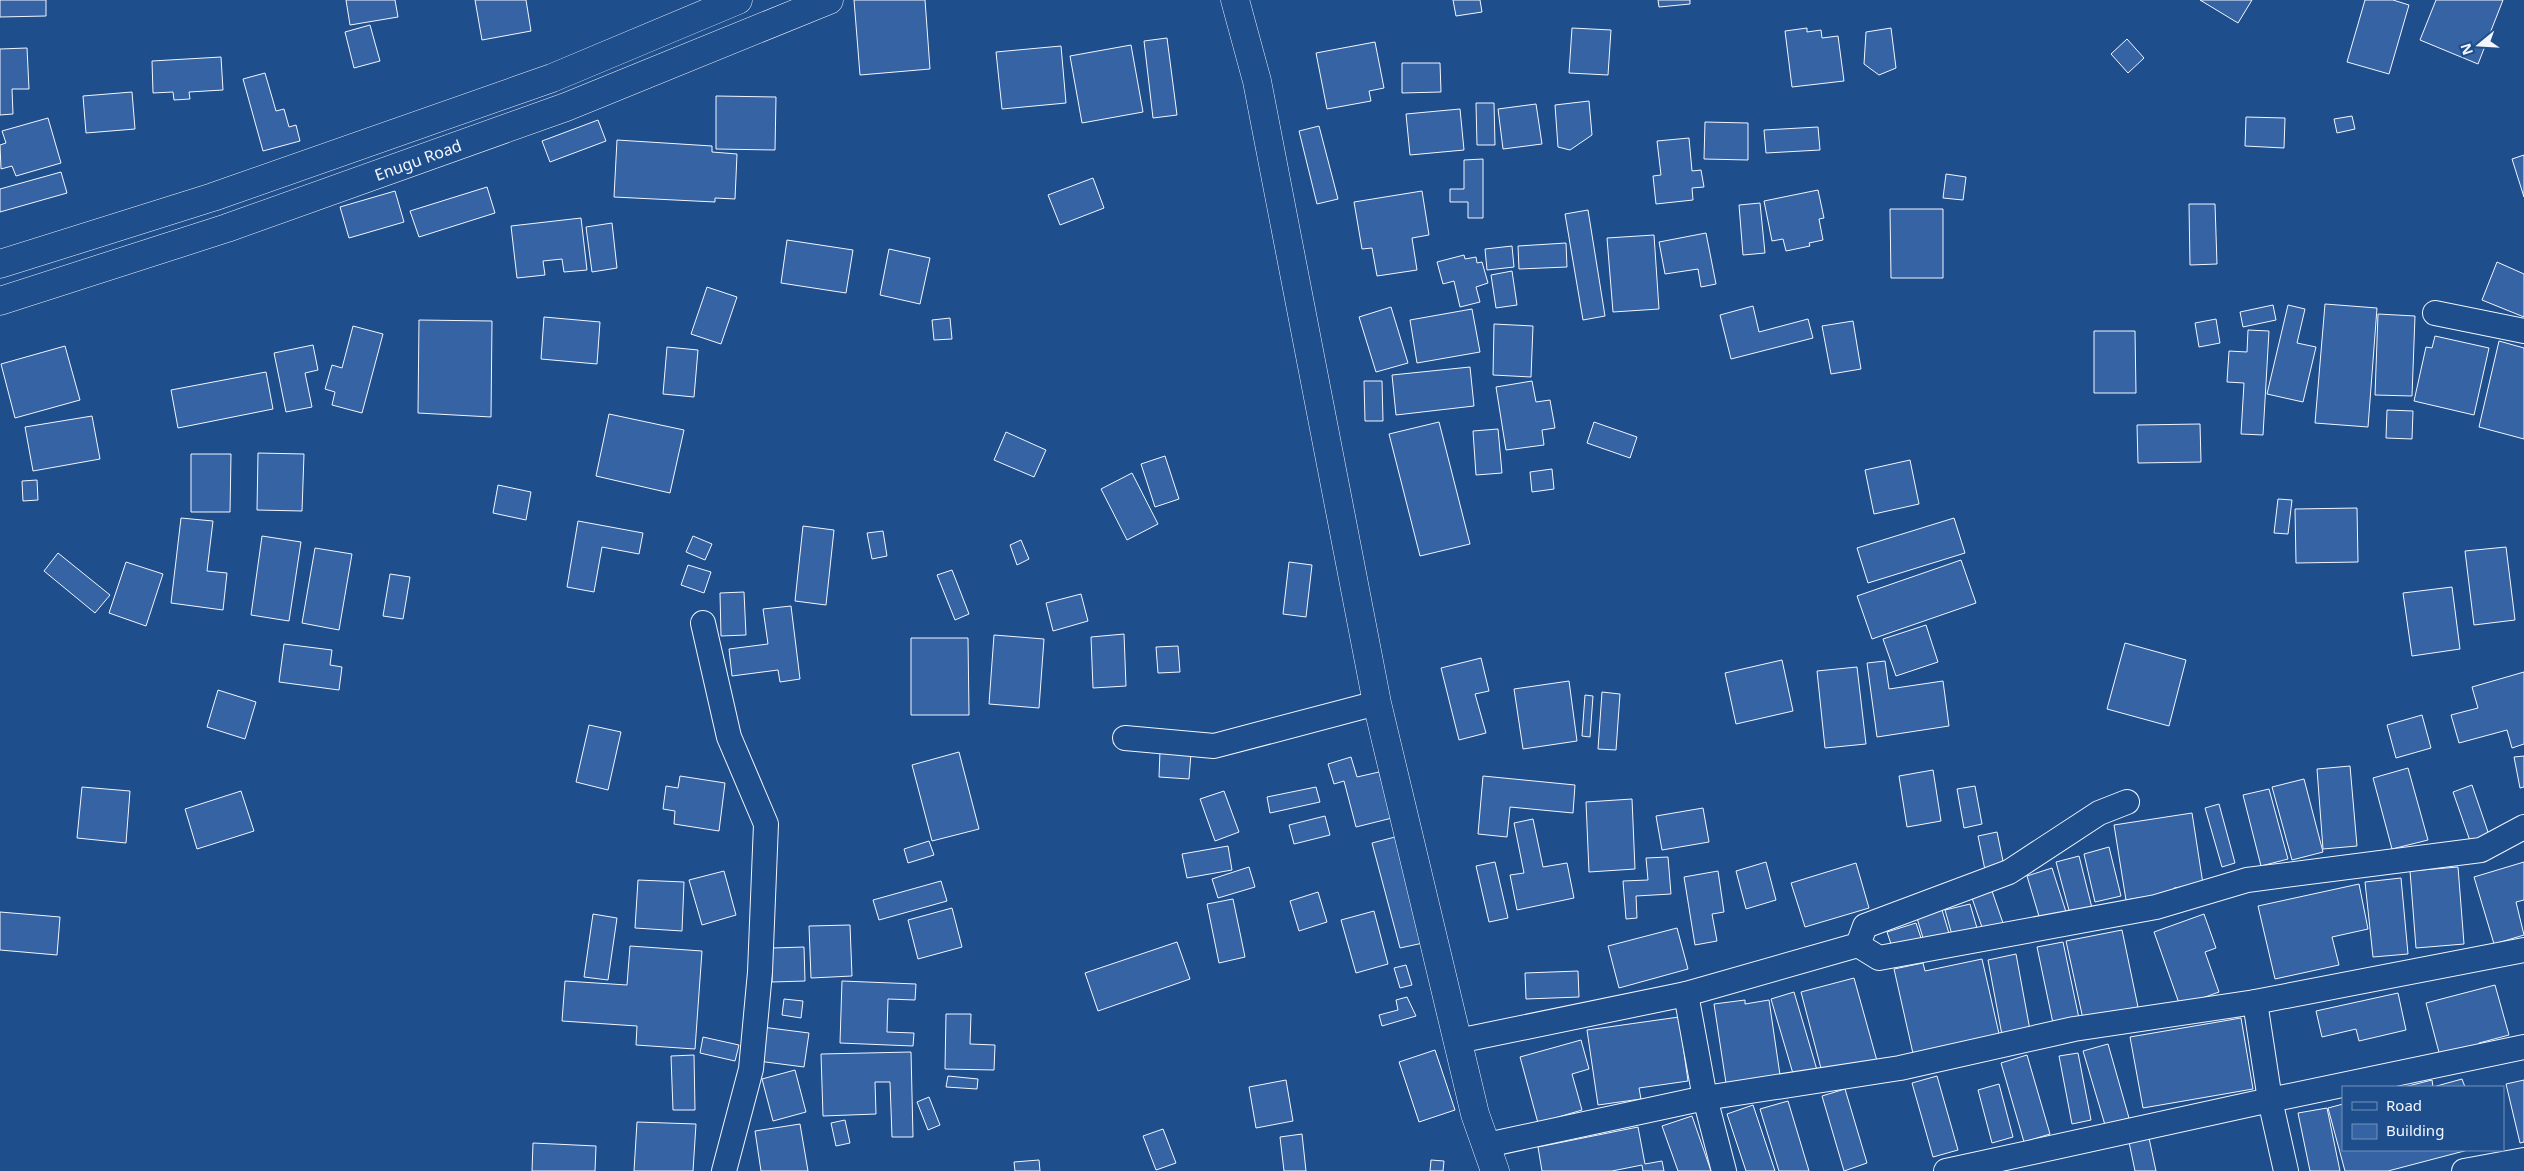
<svg xmlns="http://www.w3.org/2000/svg" width="2524" height="1171" font-family="'Noto Sans',sans-serif">
<rect width="100%" height="100%" fill="#1f4e8c"/>
<g fill="#3563a3" stroke="#f2f6ff">
<polygon points="0,0 46,0 46,16 0,17"/>
<polygon points="346,0 395,0 398,17 350,25"/>
<polygon points="475,0 526,0 531,31 482,40"/>
<polygon points="854,0 925,0 930,69 860,75"/>
<polygon points="1453,0 1480,0 1482,12 1456,16"/>
<polygon points="1658,0 1690,0 1690,4 1659,7"/>
<polygon points="2200,0 2252,0 2238,23"/>
<polygon points="2365,0 2393,0 2409,5 2389,74 2347,62"/>
<polygon points="2436,0 2503,0 2478,64 2420,40"/>
<polygon points="370,25 380,61 354,68 345,32"/>
<polygon points="1572,28 1611,30 1608,75 1569,73"/>
<polygon points="1807,28 1807,32 1821,30 1822,38 1838,36 1844,81 1792,87 1785,31"/>
<polygon points="1891,28 1896,68 1879,75 1864,64 1866,32"/>
<polygon points="1167,38 1177,115 1153,118 1144,41"/>
<polygon points="2127,39 2144,58 2128,73 2111,54"/>
<polygon points="1375,42 1384,88 1369,91 1371,101 1327,109 1316,53"/>
<polygon points="1131,45 1143,112 1082,123 1070,56"/>
<polygon points="1061,46 1066,103 1002,109 996,52"/>
<polygon points="27,48 29,89 12,89 13,114 0,115 0,49"/>
<polygon points="221,57 223,90 189,92 190,99 174,100 173,92 153,93 152,61"/>
<polygon points="1402,63 1440,63 1441,92 1402,93"/>
<polygon points="265,73 276,111 284,109 289,127 296,125 300,141 263,151 243,79"/>
<polygon points="132,92 135,129 86,133 83,96"/>
<polygon points="716,96 776,97 775,150 716,149"/>
<polygon points="1589,101 1592,135 1570,150 1558,147 1555,105"/>
<polygon points="1476,103 1494,103 1495,145 1477,145"/>
<polygon points="1536,104 1542,144 1503,149 1498,109"/>
<polygon points="1460,109 1464,150 1410,155 1406,114"/>
<polygon points="2352,116 2355,129 2337,133 2334,119"/>
<polygon points="2246,117 2285,118 2284,148 2245,146"/>
<polygon points="48,118 61,163 16,176 12,166 1,169 0,145 6,143 2,131"/>
<polygon points="598,120 606,141 550,162 542,141"/>
<polygon points="1705,122 1748,123 1748,160 1704,159"/>
<polygon points="1319,126 1338,199 1317,204 1299,131"/>
<polygon points="1818,127 1820,150 1766,153 1764,130"/>
<polygon points="1689,138 1692,171 1701,170 1704,187 1692,188 1693,200 1656,204 1653,176 1661,175 1657,141"/>
<polygon points="617,140 712,146 712,152 737,154 735,199 715,198 715,202 614,197"/>
<polygon points="2524,155 2524,197 2512,159"/>
<polygon points="1483,159 1483,218 1468,218 1468,202 1450,202 1450,189 1464,189 1464,160"/>
<polygon points="61,172 67,193 0,212 0,189"/>
<polygon points="1946,174 1966,177 1963,200 1943,198"/>
<polygon points="1093,178 1104,208 1060,225 1048,195"/>
<polygon points="487,187 495,213 419,237 410,211"/>
<polygon points="1818,190 1824,218 1819,219 1823,240 1809,243 1810,246 1786,251 1783,239 1772,241 1764,201"/>
<polygon points="395,191 404,222 349,238 340,207"/>
<polygon points="1422,191 1429,235 1412,238 1417,270 1377,276 1372,248 1362,249 1354,202"/>
<polygon points="1760,203 1765,253 1743,255 1739,205"/>
<polygon points="2189,204 2215,204 2217,264 2190,265"/>
<polygon points="1890,209 1943,209 1943,278 1891,278"/>
<polygon points="1588,210 1605,316 1583,320 1565,214"/>
<polygon points="581,218 587,270 564,272 562,259 543,261 545,275 517,278 511,226"/>
<polygon points="612,223 617,268 592,272 586,227"/>
<polygon points="1706,233 1716,284 1701,287 1698,269 1665,274 1659,242"/>
<polygon points="1654,235 1659,309 1613,312 1607,238"/>
<polygon points="787,240 853,250 846,293 781,283"/>
<polygon points="1566,243 1567,267 1519,269 1518,246"/>
<polygon points="1512,246 1514,267 1487,270 1485,249"/>
<polygon points="889,249 930,258 920,304 880,295"/>
<polygon points="1464,255 1465,259 1476,257 1477,263 1482,262 1488,283 1476,287 1480,302 1460,307 1454,281 1443,284 1437,262"/>
<polygon points="2497,262 2524,274 2524,317 2482,300"/>
<polygon points="1512,271 1517,305 1496,308 1491,275"/>
<polygon points="707,287 737,297 721,344 691,334"/>
<polygon points="2325,304 2377,308 2368,427 2315,423"/>
<polygon points="2273,305 2276,320 2243,327 2240,312"/>
<polygon points="2288,305 2305,309 2297,343 2316,347 2303,402 2267,394"/>
<polygon points="1753,306 1759,332 1808,319 1813,338 1731,359 1720,315"/>
<polygon points="1391,307 1408,363 1376,372 1359,317"/>
<polygon points="1472,309 1480,352 1417,363 1410,320"/>
<polygon points="2378,314 2415,316 2412,396 2375,395"/>
<polygon points="544,317 600,322 597,364 541,359"/>
<polygon points="950,318 952,339 934,340 932,320"/>
<polygon points="2216,319 2220,343 2199,347 2195,323"/>
<polygon points="419,320 492,321 491,417 418,413"/>
<polygon points="1853,321 1861,369 1831,374 1822,326"/>
<polygon points="1494,324 1533,326 1531,377 1493,375"/>
<polygon points="353,326 383,334 362,413 332,405 335,392 325,389 332,365 342,368"/>
<polygon points="2248,330 2269,331 2263,435 2241,434 2244,383 2227,382 2229,351 2247,352"/>
<polygon points="2094,331 2135,331 2136,393 2094,393"/>
<polygon points="2435,336 2489,348 2474,415 2414,401 2426,347 2432,348"/>
<polygon points="2499,341 2524,348 2524,439 2479,427"/>
<polygon points="313,345 318,370 305,373 312,407 286,412 274,353"/>
<polygon points="65,346 80,400 15,418 1,364"/>
<polygon points="667,347 698,350 694,397 663,394"/>
<polygon points="1470,367 1474,406 1396,415 1392,375"/>
<polygon points="266,372 273,409 178,428 171,390"/>
<polygon points="1364,381 1382,381 1383,421 1365,421"/>
<polygon points="1532,381 1536,402 1550,400 1555,428 1542,430 1544,445 1506,450 1496,387"/>
<polygon points="2387,410 2413,411 2412,439 2386,438"/>
<polygon points="609,414 684,430 670,493 596,476"/>
<polygon points="92,416 100,459 33,471 25,427"/>
<polygon points="1439,422 1470,544 1420,556 1389,434"/>
<polygon points="1594,422 1637,437 1630,458 1587,443"/>
<polygon points="2200,424 2201,462 2138,463 2137,425"/>
<polygon points="1498,429 1502,473 1476,475 1473,431"/>
<polygon points="1006,432 1046,450 1034,477 994,460"/>
<polygon points="258,453 304,454 302,511 257,510"/>
<polygon points="191,454 231,454 230,512 191,512"/>
<polygon points="1165,456 1179,499 1155,507 1141,464"/>
<polygon points="1910,460 1919,504 1874,514 1865,470"/>
<polygon points="1552,469 1554,489 1532,492 1530,472"/>
<polygon points="1132,473 1158,524 1127,540 1101,489"/>
<polygon points="37,480 38,500 23,501 22,481"/>
<polygon points="498,485 531,492 526,520 493,513"/>
<polygon points="2278,499 2292,500 2288,534 2274,533"/>
<polygon points="2357,508 2358,562 2296,563 2295,509"/>
<polygon points="181,518 213,521 207,571 227,573 223,610 171,603"/>
<polygon points="1954,518 1965,553 1868,583 1857,548"/>
<polygon points="578,521 643,533 639,554 602,547 594,592 567,587"/>
<polygon points="803,526 834,530 826,605 795,601"/>
<polygon points="883,531 887,556 872,559 867,533"/>
<polygon points="262,536 301,542 289,621 251,615"/>
<polygon points="693,536 712,544 705,560 686,552"/>
<polygon points="1021,540 1029,559 1017,565 1010,545"/>
<polygon points="2506,547 2515,620 2474,625 2465,551"/>
<polygon points="315,548 352,554 339,630 302,623"/>
<polygon points="58,553 110,595 95,613 44,571"/>
<polygon points="1961,560 1976,603 1872,639 1857,596"/>
<polygon points="126,562 163,574 146,626 109,613"/>
<polygon points="1289,562 1312,565 1306,617 1283,614"/>
<polygon points="688,565 711,572 704,593 681,585"/>
<polygon points="952,570 969,614 955,620 937,575"/>
<polygon points="390,574 410,577 403,619 383,616"/>
<polygon points="2452,587 2460,649 2412,656 2403,593"/>
<polygon points="744,592 746,635 721,636 720,593"/>
<polygon points="1081,594 1088,621 1053,631 1046,603"/>
<polygon points="791,606 800,679 780,682 778,670 732,676 729,649 768,644 763,609"/>
<polygon points="1926,625 1938,662 1896,676 1883,639"/>
<polygon points="1124,634 1126,686 1093,688 1091,637"/>
<polygon points="994,635 1044,639 1039,708 989,704"/>
<polygon points="911,638 968,638 969,715 911,715"/>
<polygon points="2125,643 2186,660 2169,726 2107,709"/>
<polygon points="284,644 332,650 330,665 342,667 339,690 279,682"/>
<polygon points="1178,646 1180,672 1158,673 1156,647"/>
<polygon points="1481,658 1489,691 1475,694 1486,733 1459,740 1441,668"/>
<polygon points="1782,660 1793,711 1736,724 1725,673"/>
<polygon points="1885,661 1889,689 1943,681 1949,726 1877,737 1867,663"/>
<polygon points="1857,667 1866,744 1825,748 1817,671"/>
<polygon points="2524,672 2524,744 2512,748 2507,730 2459,743 2451,715 2478,708 2472,687"/>
<polygon points="1569,681 1577,741 1523,749 1514,689"/>
<polygon points="218,690 256,702 245,739 207,727"/>
<polygon points="1602,692 1620,694 1616,750 1598,749"/>
<polygon points="1585,695 1593,696 1590,737 1582,736"/>
<polygon points="2422,715 2431,748 2396,758 2387,725"/>
<polygon points="589,725 621,732 608,790 576,782"/>
<polygon points="1160,751 1191,753 1189,779 1159,777"/>
<polygon points="959,752 979,829 932,841 912,765"/>
<polygon points="2524,756 2524,787 2520,788 2514,757"/>
<polygon points="1351,757 1357,777 1379,772 1392,818 1356,827 1344,781 1334,784 1328,764"/>
<polygon points="2350,766 2357,846 2323,849 2317,769"/>
<polygon points="2408,768 2428,840 2392,849 2373,778"/>
<polygon points="1933,770 1941,821 1907,827 1899,776"/>
<polygon points="680,776 725,783 719,831 674,824 675,811 663,809 666,786 678,788"/>
<polygon points="1483,776 1575,785 1573,813 1510,807 1507,837 1478,834"/>
<polygon points="2304,779 2323,852 2292,860 2272,787"/>
<polygon points="2472,785 2489,835 2470,841 2453,792"/>
<polygon points="1975,786 1982,824 1964,828 1957,789"/>
<polygon points="82,787 130,791 126,843 77,838"/>
<polygon points="1316,787 1320,802 1270,813 1267,797"/>
<polygon points="2269,789 2288,859 2261,866 2243,795"/>
<polygon points="241,791 254,831 197,849 185,809"/>
<polygon points="1224,791 1239,832 1215,841 1200,799"/>
<polygon points="1632,799 1635,869 1589,872 1586,802"/>
<polygon points="2219,804 2235,863 2222,867 2205,808"/>
<polygon points="1703,808 1709,842 1662,850 1656,816"/>
<polygon points="2192,813 2203,884 2174,888 2175,892 2126,900 2114,825"/>
<polygon points="1325,816 1330,835 1294,844 1289,825"/>
<polygon points="1533,819 1543,867 1567,863 1574,898 1517,910 1510,875 1524,873 1514,823"/>
<polygon points="1997,832 2004,866 1985,870 1978,836"/>
<polygon points="1395,837 1423,943 1400,948 1372,843"/>
<polygon points="929,841 934,855 908,863 904,849"/>
<polygon points="1228,846 1232,870 1187,878 1182,854"/>
<polygon points="2109,847 2121,896 2095,902 2084,854"/>
<polygon points="2079,856 2092,908 2070,914 2056,862"/>
<polygon points="1668,857 1671,894 1636,896 1637,918 1626,919 1623,881 1648,880 1646,858"/>
<polygon points="1495,862 1508,918 1489,922 1476,866"/>
<polygon points="1766,862 1776,900 1746,909 1736,871"/>
<polygon points="2524,862 2524,900 2516,902 2524,935 2494,944 2474,877"/>
<polygon points="1856,863 1869,908 1805,927 1791,883"/>
<polygon points="1249,867 1255,887 1218,898 1212,879"/>
<polygon points="2458,867 2464,944 2416,948 2410,871"/>
<polygon points="2052,868 2067,915 2041,923 2027,876"/>
<polygon points="724,871 736,915 702,925 689,880"/>
<polygon points="1718,871 1724,912 1712,914 1717,941 1695,945 1684,877"/>
<polygon points="2401,878 2408,954 2373,957 2365,882"/>
<polygon points="638,880 684,882 682,931 635,928"/>
<polygon points="941,881 947,901 879,920 873,900"/>
<polygon points="2359,884 2368,929 2332,937 2339,965 2275,979 2258,906"/>
<polygon points="1992,891 2005,929 1985,936 1972,898"/>
<polygon points="1318,892 1327,922 1299,931 1290,901"/>
<polygon points="1233,899 1245,957 1219,963 1207,904"/>
<polygon points="1970,904 1979,935 1954,942 1945,910"/>
<polygon points="952,908 962,947 918,959 908,920"/>
<polygon points="1942,910 1951,940 1926,948 1917,918"/>
<polygon points="1374,911 1388,964 1356,973 1341,920"/>
<polygon points="0,912 60,917 57,955 0,950"/>
<polygon points="593,914 617,918 608,980 584,977"/>
<polygon points="2204,914 2216,948 2205,952 2219,992 2180,1006 2154,932"/>
<polygon points="1916,923 1923,944 1894,953 1887,932"/>
<polygon points="850,925 852,976 811,978 809,926"/>
<polygon points="1677,928 1688,969 1619,988 1608,946"/>
<polygon points="2122,930 2138,1007 2083,1019 2066,941"/>
<polygon points="1177,942 1190,979 1098,1011 1085,973"/>
<polygon points="2063,942 2080,1023 2054,1028 2037,947"/>
<polygon points="630,946 702,951 695,1049 636,1045 637,1026 562,1021 565,981 627,985"/>
<polygon points="804,947 805,981 772,982 772,948"/>
<polygon points="2016,954 2030,1030 2002,1035 1988,960"/>
<polygon points="1982,959 2000,1038 1914,1058 1894,969 1923,963 1925,971"/>
<polygon points="1406,965 1412,985 1400,988 1394,968"/>
<polygon points="1578,971 1579,997 1526,999 1525,973"/>
<polygon points="1854,978 1877,1061 1823,1076 1801,992"/>
<polygon points="842,981 916,984 915,1000 888,999 887,1032 914,1033 913,1046 840,1043"/>
<polygon points="2495,985 2509,1035 2479,1043 2481,1049 2441,1060 2426,1003"/>
<polygon points="1794,992 1817,1070 1794,1077 1771,999"/>
<polygon points="2398,993 2406,1030 2359,1041 2356,1029 2322,1037 2316,1011"/>
<polygon points="1407,997 1416,1016 1382,1026 1379,1015 1398,1010 1396,1000"/>
<polygon points="784,999 803,1001 801,1018 782,1015"/>
<polygon points="1745,1000 1745,1004 1769,1000 1780,1075 1726,1083 1714,1004"/>
<polygon points="946,1014 971,1014 970,1044 995,1045 994,1070 945,1069"/>
<polygon points="1679,1017 1688,1081 1639,1088 1641,1099 1598,1105 1587,1030"/>
<polygon points="2241,1018 2253,1089 2143,1108 2130,1037"/>
<polygon points="762,1027 809,1033 804,1067 758,1061"/>
<polygon points="703,1037 739,1045 735,1061 700,1053"/>
<polygon points="1581,1040 1589,1069 1572,1074 1582,1110 1538,1123 1520,1057"/>
<polygon points="2108,1044 2129,1118 2105,1125 2083,1051"/>
<polygon points="1435,1050 1455,1110 1419,1122 1399,1062"/>
<polygon points="911,1052 913,1137 892,1137 890,1082 875,1082 876,1114 823,1116 821,1054"/>
<polygon points="2078,1053 2091,1120 2072,1124 2059,1056"/>
<polygon points="694,1055 695,1110 673,1110 671,1056"/>
<polygon points="2027,1055 2050,1134 2024,1142 2001,1063"/>
<polygon points="795,1070 806,1112 773,1121 762,1079"/>
<polygon points="948,1076 978,1079 977,1089 946,1087"/>
<polygon points="1937,1076 1958,1150 1933,1157 1912,1083"/>
<polygon points="2462,1079 2465,1087 2404,1087 2432,1080 2433,1087"/>
<polygon points="1286,1080 1293,1121 1256,1128 1249,1087"/>
<polygon points="2524,1080 2524,1142 2520,1143 2506,1084"/>
<polygon points="1999,1084 2013,1137 1992,1143 1978,1090"/>
<polygon points="1845,1089 1867,1163 1844,1171 1822,1096"/>
<polygon points="929,1097 940,1125 928,1130 917,1102"/>
<polygon points="1788,1101 1809,1171 1779,1171 1760,1109"/>
<polygon points="2343,1104 2343,1150 2468,1150 2388,1171 2345,1171 2328,1108"/>
<polygon points="1753,1105 1775,1171 1746,1171 1727,1114"/>
<polygon points="2327,1108 2340,1171 2310,1171 2298,1113"/>
<polygon points="1692,1116 1711,1171 1678,1171 1662,1126"/>
<polygon points="845,1120 850,1143 836,1146 831,1123"/>
<polygon points="637,1122 696,1124 693,1171 634,1171"/>
<polygon points="800,1124 808,1171 761,1171 755,1131"/>
<polygon points="1638,1127 1645,1164 1662,1161 1664,1171 1643,1171 1642,1165 1612,1171 1542,1171 1538,1147"/>
<polygon points="1163,1129 1176,1163 1156,1170 1143,1136"/>
<polygon points="1302,1134 1306,1171 1284,1171 1280,1137"/>
<polygon points="2149,1138 2156,1171 2135,1171 2129,1142"/>
<polygon points="533,1143 596,1146 595,1171 532,1171"/>
<polygon points="1039,1160 1040,1171 1015,1171 1014,1162"/>
<polygon points="1431,1160 1444,1161 1443,1171 1430,1171"/>
</g>
<g fill="none" stroke-linecap="round" stroke-linejoin="round">
<defs>
<g id="minor">
<polyline points="2435,313 2524,331"/>
<polyline points="703,623 729,737 766,824 760,972 751,1069 724,1171"/>
<polyline points="1125,738 1214,746 1377,703"/>
<polyline points="1858,945 1879,958 2156,907 2247,880 2481,850 2524,827"/>
<polyline points="1686,994 1705,1098 1724,1171"/>
<polyline points="2255,1002 2270,1100 2286,1171"/>
<polyline points="1458,1041 1686,994 1858,945 1865,926 2009,872 2099,813 2127,802"/>
<polyline points="1487,1145 1705,1098 1900,1068 2074,1029 2255,1002 2524,950"/>
<polyline points="1946,1171 2270,1100 2524,1047"/>
<polyline points="2464,1171 2524,1160"/>
</g>
<polyline id="tertiary" points="1235,0 1257,81 1377,703 1475,1114 1495,1171"/>
<g id="primary">
<polyline points="0,264 213,197 552,78 738,0"/>
<polyline points="0,301 227,228 566,107 829,0"/>
</g>
</defs>
<use href="#minor" stroke="#f2f6ff" stroke-width="26"/>
<use href="#tertiary" stroke="#f2f6ff" stroke-width="29"/>
<use href="#primary" stroke="#f2f6ff" stroke-width="29"/>
<use href="#minor" stroke="#1f4e8c" stroke-width="24"/>
<use href="#tertiary" stroke="#1f4e8c" stroke-width="28"/>
<use href="#primary" stroke="#1f4e8c" stroke-width="28"/>
</g>
<g text-anchor="middle" dominant-baseline="central" stroke-width="4" stroke-linejoin="round" paint-order="stroke">
<g font-size="16" fill="#f2f6ff" stroke="#1f4e8c">
<text transform="translate(418 160) rotate(-20)">Enugu Road</text>
</g>
</g>
<rect x="2342" y="1086" width="162" height="65" fill="#1f4e8c" stroke="#7391ba"/>
<rect x="2352" y="1102" width="25" height="8" fill="#1f4e8c" stroke="#7391ba"/>
<text x="2386" y="1111" font-size="15" fill="#f2f6ff">Road</text>
<rect x="2352" y="1124" width="25" height="15" fill="#3563a3" stroke="#7391ba"/>
<text x="2386" y="1136" font-size="15" fill="#f2f6ff">Building</text>
<g transform="translate(2479 45) rotate(252)" stroke="#1f4e8c" stroke-width="4" paint-order="stroke">
<path d="M0-4L9 19L0 12L-9 19Z" fill="#f2f6ff"/>
<text y="-8" font-size="14" font-weight="bold" text-anchor="middle" fill="#f2f6ff">N</text>
</g>
</svg>
